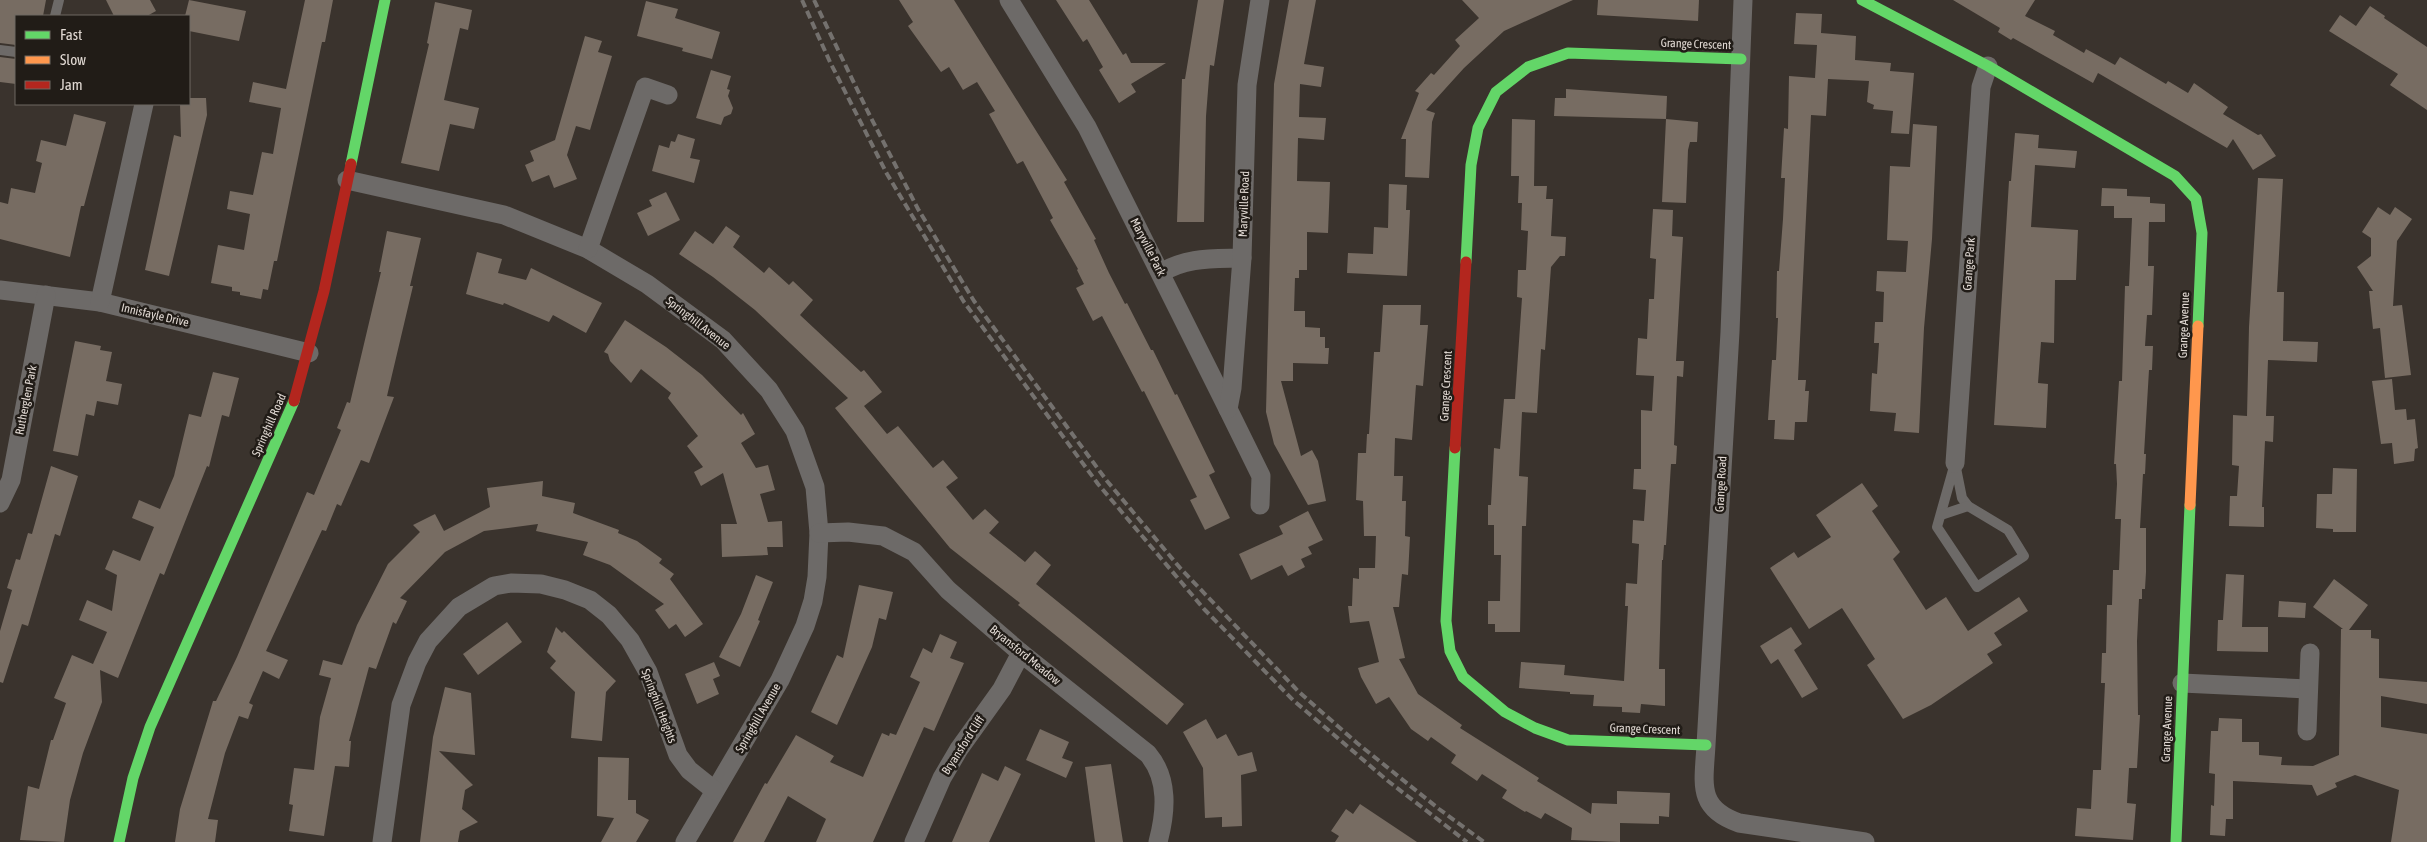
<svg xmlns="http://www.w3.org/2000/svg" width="2427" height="842" font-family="'Asap Condensed',sans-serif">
<rect width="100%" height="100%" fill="#3a332d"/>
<g fill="#776c62">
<polygon points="0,0 46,0 43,16 16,16 16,45 0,43"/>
<polygon points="106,0 150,0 156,11 147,16 114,16"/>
<polygon points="189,0 246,11 239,41 189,31 189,16 185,16"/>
<polygon points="305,0 333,0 325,42 322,42 277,261 274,261 268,290 263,289 261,299 240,295 240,292 232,291 232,287 211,283 218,245 244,250 250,214 227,209 230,191 253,195 262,152 273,154 281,108 249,102 253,82 286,89"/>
<polygon points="899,0 954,0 1067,180 1064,182 1096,239 1094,240 1109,273 1125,304 1127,303 1151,350 1153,350 1175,395 1177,394 1215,472 1209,475 1230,518 1205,530 1190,500 1197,497 1144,391 1142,392 1102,316 1093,321 1076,288 1084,284 1077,270 1078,269 1050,220 1053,218 1023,161 1017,164 989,114 995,111 977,82 963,90 949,67 941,72 908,26 913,22"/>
<polygon points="1056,0 1089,0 1123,55 1126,53 1131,63 1166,63 1131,84 1136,92 1119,103 1099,70 1103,67 1087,39 1083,42"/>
<polygon points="1198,0 1224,0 1214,66 1210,65 1206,116 1204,222 1177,222 1182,79 1185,79"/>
<polygon points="1289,0 1316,0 1304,64 1324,67 1321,87 1300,84 1299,117 1326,118 1324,140 1298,138 1297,181 1330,182 1328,233 1307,232 1307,270 1299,270 1299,278 1295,278 1294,311 1305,311 1305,327 1320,328 1320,337 1325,337 1325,348 1329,348 1328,364 1293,363 1293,381 1281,381 1301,456 1312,450 1318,461 1326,501 1308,505 1274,444 1266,412 1274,84"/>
<polygon points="1462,0 1573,0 1504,31 1464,68 1426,110 1435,113 1432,122 1429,178 1405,177 1406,139 1401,139 1419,93 1415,91 1431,73 1434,75 1460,46 1455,40 1479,18"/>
<polygon points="1598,0 1699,0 1698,21 1597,15"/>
<polygon points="1953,0 2035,0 2025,16 2055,31 2053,35 2084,53 2086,49 2115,65 2120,57 2166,84 2168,81 2188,93 2194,83 2228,107 2223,114 2258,135 2261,134 2276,156 2253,170 2233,139 2227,148 2098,73 2093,83 2013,38 2011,40 1998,32 2000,28"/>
<polygon points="646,1 678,9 675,18 720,32 712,59 682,51 683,48 637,36"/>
<polygon points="435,2 472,10 468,30 460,28 444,100 479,108 474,129 450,124 439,171 401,163 429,44 427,43"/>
<polygon points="2370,6 2385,16 2384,18 2427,47 2427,110 2390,85 2398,74 2329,31 2340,15 2356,26"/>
<polygon points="1796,13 1822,14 1821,33 1856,36 1855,60 1891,63 1890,71 1914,73 1909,134 1891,133 1893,111 1873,109 1874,105 1867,102 1869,81 1828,79 1826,116 1811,115 1798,380 1806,380 1805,391 1809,391 1807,422 1795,422 1794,440 1774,439 1775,420 1768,420 1772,360 1776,360 1778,318 1776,318 1777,271 1779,271 1783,219 1785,178 1781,178 1784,128 1788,129 1789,76 1815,78 1817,45 1794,44"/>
<polygon points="585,36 602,41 598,52 612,56 590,130 576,126 567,155 577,179 554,188 549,175 532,182 525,165 534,161 530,151 555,140"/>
<polygon points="0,57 16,59 16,84 0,82"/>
<polygon points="711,70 731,76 727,89 730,90 728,96 733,108 731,114 724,117 721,125 696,118"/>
<polygon points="1566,89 1667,96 1666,119 1554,116 1555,98 1566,98"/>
<polygon points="189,98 206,98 207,115 169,276 145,270 174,135 181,137 180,104 189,104"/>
<polygon points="74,114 106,122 84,206 81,206 70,257 0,239 0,202 8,204 11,188 35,193 42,163 36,161 41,140 66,146"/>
<polygon points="1512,119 1535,120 1534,186 1547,186 1546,199 1553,199 1551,236 1566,237 1565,256 1560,256 1551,267 1545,350 1541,349 1537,413 1522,412 1519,476 1528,477 1526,526 1522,526 1520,632 1495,632 1495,624 1488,624 1488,601 1500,601 1501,555 1494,555 1494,525 1488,525 1488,505 1491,505 1494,448 1500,449 1504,399 1515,399 1522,298 1517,297 1518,270 1526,270 1528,231 1521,230 1522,203 1518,203 1519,176 1511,176"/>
<polygon points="1666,119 1698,122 1697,142 1690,142 1688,150 1686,203 1662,202"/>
<polygon points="1913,124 1937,126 1932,239 1924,328 1919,433 1894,431 1896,413 1870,411 1872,373 1877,374 1879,343 1874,343 1875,322 1883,322 1884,292 1876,291 1877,271 1906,272 1908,241 1887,240 1890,166 1910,167"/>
<polygon points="2015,133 2039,135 2038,148 2077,151 2075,168 2035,165 2031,227 2078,230 2076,280 2055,280 2054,343 2041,342 2038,383 2048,384 2046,428 1994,425 2009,181 2011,181"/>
<polygon points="678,134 695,139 690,158 700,160 694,183 652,171 659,145 669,148 671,141 675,142"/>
<polygon points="2258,178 2283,179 2277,292 2284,292 2283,341 2318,342 2317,362 2268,360 2266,416 2274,416 2273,442 2265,441 2262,507 2264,507 2264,527 2229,526 2230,496 2237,496 2239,466 2232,465 2233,415 2247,416 2249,327"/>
<polygon points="1389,184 1407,185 1406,210 1410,210 1407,276 1347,273 1348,253 1373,254 1374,227 1388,228"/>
<polygon points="2102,188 2127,189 2127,196 2150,197 2150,203 2165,204 2165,222 2149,222 2148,266 2154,266 2152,315 2147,315 2145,346 2153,346 2152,370 2149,370 2144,454 2146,454 2145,474 2143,474 2140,528 2146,528 2146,572 2145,589 2142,589 2142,599 2139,599 2137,641 2138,715 2140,715 2137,768 2129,768 2127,803 2136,804 2133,840 2075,836 2077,808 2091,809 2093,770 2101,770 2105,683 2101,683 2102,653 2106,653 2107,605 2112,605 2113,570 2119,570 2121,519 2115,519 2117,484 2116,464 2114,464 2119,381 2122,381 2125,286 2129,286 2132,218 2114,218 2114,206 2101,206"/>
<polygon points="666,192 680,220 648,236 637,213 652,206 649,200"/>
<polygon points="2378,207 2390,215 2395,207 2412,219 2397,241 2393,306 2402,305 2411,375 2385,378 2380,328 2373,329 2369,291 2373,291 2357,267 2371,256 2371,238 2362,232"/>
<polygon points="1653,209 1673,210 1672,236 1683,237 1676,361 1684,361 1683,377 1677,376 1674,445 1677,446 1676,464 1671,464 1666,545 1664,545 1663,560 1662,560 1659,669 1665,669 1665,706 1641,704 1640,713 1622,712 1622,707 1593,706 1594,695 1570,694 1570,692 1519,688 1521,662 1565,665 1564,675 1624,681 1628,606 1625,606 1626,583 1637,584 1639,544 1632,543 1633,520 1644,521 1646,490 1633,489 1634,469 1641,469 1641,410 1652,411 1654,376 1636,375 1638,338 1647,339 1649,299 1654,299 1656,259 1650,258"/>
<polygon points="726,226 740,236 733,247 764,273 769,267 789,285 793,281 813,300 800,315 861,372 864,370 882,392 864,406 887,434 898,426 933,468 943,460 958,478 946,487 973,520 985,509 999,522 989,533 1025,562 1035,551 1051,565 1036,584 1184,704 1167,725 1018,605 1020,603 950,548 835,408 848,398 755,310 713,277 679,254 695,231 713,244"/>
<polygon points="387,231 421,238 410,286 413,286 387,396 394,397 369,463 361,460 341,506 337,504 326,531 322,530 266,651 288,660 279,679 263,671 249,703 253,705 248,719 239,716 225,753 208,819 218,820 215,842 175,842 180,809 213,701 216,701 237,657 307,492 314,495 341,430 337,428 347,402 350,403 381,272 379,272"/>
<polygon points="477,252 502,259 498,273 526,280 531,268 602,303 586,333 553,315 549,322 504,303 503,305 466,294"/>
<polygon points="1383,305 1421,305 1420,325 1428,325 1423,386 1416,385 1412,440 1395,438 1394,476 1403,476 1402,501 1406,501 1405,536 1410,537 1408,575 1402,574 1399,607 1393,607 1405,658 1399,659 1418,694 1462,725 1460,728 1539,778 1537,781 1591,814 1592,803 1617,804 1617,791 1670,793 1669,817 1659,816 1659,824 1620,823 1620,842 1571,840 1572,828 1545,813 1541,819 1526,811 1525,812 1502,798 1507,790 1482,774 1477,781 1451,763 1456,755 1431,737 1428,741 1411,729 1389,697 1376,704 1361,677 1358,668 1379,662 1369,621 1350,623 1348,606 1352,606 1353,578 1359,579 1359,568 1375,568 1376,536 1364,536 1363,501 1356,500 1358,453 1366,453 1367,434 1369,434 1374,352 1380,352"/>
<polygon points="625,320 666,347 702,375 741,415 743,413 755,434 741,443 756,468 768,465 775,490 760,494 768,522 782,521 783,547 767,547 768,555 722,557 721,524 737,524 723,473 701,486 694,472 703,467 687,446 698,436 668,398 671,393 641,369 631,383 610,361 608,354 604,352"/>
<polygon points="75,341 101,346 100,350 112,352 106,381 122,384 118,405 97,401 94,416 86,414 78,456 53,451"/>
<polygon points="213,372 239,378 229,417 222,415 209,467 207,466 164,575 160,573 118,678 100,670 102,702 83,753 70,800 64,842 20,840 28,786 39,789 51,740 53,740 66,703 54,698 72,655 93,664 107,632 79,620 87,600 112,611 117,575 105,569 113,550 140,561 154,527 132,518 139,500 160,509 174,476 189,414 201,417"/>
<polygon points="2392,379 2395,410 2406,409 2407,420 2415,419 2418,448 2415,449 2414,461 2394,464 2392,443 2381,444 2372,381"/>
<polygon points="51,466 78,476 60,536 55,534 28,626 22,624 3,683 0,682 0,631 12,590 7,588 16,559 20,560 28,533 32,534"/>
<polygon points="2333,468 2357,469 2356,532 2333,532 2333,529 2316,528 2317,494 2332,494"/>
<polygon points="543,481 542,496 575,503 573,513 619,530 618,533 637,541 662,559 659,563 674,574 670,579 703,624 685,637 676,624 669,629 655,610 664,604 610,565 583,555 588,542 536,531 538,524 484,531 445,552 400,598 407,601 396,624 393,622 376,669 369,667 349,741 351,741 349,767 335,766 324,836 289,831 293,805 289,804 294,768 314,770 320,717 331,678 319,675 323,660 342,665 357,625 388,564 420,532 413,525 435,514 444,531 490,507 487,488"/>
<polygon points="1862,483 1878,506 1872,511 1900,552 1893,559 1926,610 1946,597 1968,631 2019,597 2028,611 1994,633 2002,645 1987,654 1993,663 1931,705 1903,719 1867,665 1875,659 1842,608 1809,629 1770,568 1794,552 1798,558 1831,537 1816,515"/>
<polygon points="1308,511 1323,540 1308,547 1312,554 1301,559 1305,567 1288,576 1282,565 1251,580 1239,554 1283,534 1279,526"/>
<polygon points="2226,574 2244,575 2242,627 2268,627 2268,652 2217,651 2218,620 2223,620"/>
<polygon points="756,575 773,582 758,620 760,621 740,667 719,657 741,614"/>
<polygon points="2334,579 2368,605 2349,630 2371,630 2371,638 2379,639 2379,678 2427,682 2427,704 2381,696 2381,727 2427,734 2427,842 2391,842 2399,790 2355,775 2335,783 2337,787 2317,796 2312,785 2233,781 2233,819 2226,819 2225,836 2210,835 2211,805 2214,806 2215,774 2209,773 2211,731 2218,731 2219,718 2242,719 2242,742 2259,742 2259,755 2282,757 2281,765 2313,766 2339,755 2341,629 2343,629 2313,607"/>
<polygon points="859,585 893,592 886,620 879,618 872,647 837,725 811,712 837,655 843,658"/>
<polygon points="2279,601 2306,603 2305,618 2278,617"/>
<polygon points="507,622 522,642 478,675 463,654"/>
<polygon points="556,627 562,633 564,631 616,681 606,692 602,741 571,738 575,692 550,668 556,661 547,652"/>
<polygon points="1791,627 1802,644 1794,650 1818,689 1802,698 1778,659 1771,664 1760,646"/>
<polygon points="940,634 957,642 950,658 964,663 934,731 924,727 873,842 816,842 826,819 788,796 764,842 733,842 765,783 767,784 796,735 834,756 830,762 863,777 882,733 889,736 890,733 896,735 920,682 910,677 923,648 932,653"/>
<polygon points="714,662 720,676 713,679 719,694 697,704 685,674"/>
<polygon points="445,687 471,693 475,755 439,751 473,785 465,790 462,809 478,822 460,831 458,842 420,842 433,737"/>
<polygon points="1206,719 1217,739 1226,734 1238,756 1252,752 1257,771 1241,775 1242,826 1222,827 1222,817 1205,818 1203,768 1183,732"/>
<polygon points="1040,729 1069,742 1062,758 1073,762 1066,778 1026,760"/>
<polygon points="598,757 629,758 628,800 636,800 636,813 649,820 636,842 601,842 614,818 597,816"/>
<polygon points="1111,764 1123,842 1095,842 1085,767"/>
<polygon points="1005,766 1021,774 989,842 952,842 982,773 998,781"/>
<polygon points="1360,804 1417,842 1335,842 1339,836 1331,831 1346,809 1353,814"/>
</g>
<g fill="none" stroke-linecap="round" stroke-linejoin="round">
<g stroke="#6d6a68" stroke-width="10">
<polyline points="55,16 59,0"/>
<polyline points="0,50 16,52"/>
<polygon points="1955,463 1962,498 1968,506 2008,530 2024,556 1977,587 1937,527"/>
<polyline points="1941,515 1968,506"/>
</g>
<g stroke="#6d6a68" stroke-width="19">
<polyline points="1009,0 1087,127 1228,409 1261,476 1260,505"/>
<path d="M1743 0 1730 332 1706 745C1704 783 1696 808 1739 823L1865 842"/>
<polyline points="347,180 504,215 588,249 647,284 723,340 769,390 795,431 815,487 819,533 817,577 813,601 805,626 780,680 685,842"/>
<polyline points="588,249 645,87 668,95"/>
<path d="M1161 273C1186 257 1213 259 1242 258"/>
<polyline points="0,290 100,302 309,353"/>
<polyline points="100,302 144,104"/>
<polyline points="1228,409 1232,388 1242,258 1247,85 1260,0"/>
<polyline points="1955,463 1981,87 1988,66"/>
<polyline points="0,503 11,480 46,295"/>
<path d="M819 533 848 532 883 536 914 552 948 590 1021 653 1148 754C1169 779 1166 812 1158 842"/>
<polyline points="2182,683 2308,689"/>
<polyline points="2307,731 2310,653"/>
<polyline points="382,842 401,705 417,662 428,641 459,607 494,586 511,583 541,584 565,590 590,600 609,615 630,640 648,672 678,755 689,770 714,790"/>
<polyline points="914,842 942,778 959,749 1002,689 1021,653"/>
</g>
<g stroke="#63d668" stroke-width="11">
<polyline points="1862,0 1988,66 2175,176 2196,199 2202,233 2198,326"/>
<polyline points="351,164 385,0"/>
<polyline points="1466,262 1471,165 1478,128 1496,92 1528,67 1568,53 1741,59"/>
<polyline points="1455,448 1446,621 1450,651 1463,677 1505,712 1535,728 1568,740 1706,745"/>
<polyline points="119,842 133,778 150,727 294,401"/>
<polyline points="2176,842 2190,505"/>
</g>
<polyline stroke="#ff974d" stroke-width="11" points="2190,505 2198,326"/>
<g stroke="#b3261e" stroke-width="11">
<polyline points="294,401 324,291 351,164"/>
<polyline points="1455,448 1466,262"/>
</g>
<g stroke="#74716e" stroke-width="4" stroke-dasharray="8 4" stroke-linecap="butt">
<polyline points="802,0 830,62 887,174 964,302 1098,484 1204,609 1293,700 1388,781 1467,842"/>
<polyline points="814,0 868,112 918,209 974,301 1107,481 1181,569 1299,692 1357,743 1439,809 1484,842"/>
</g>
</g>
<g text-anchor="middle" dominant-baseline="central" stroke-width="5" stroke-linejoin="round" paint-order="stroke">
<g font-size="12" fill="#e1d9d3" stroke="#211c17">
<text transform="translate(1696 44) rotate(2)">Grange Crescent</text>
<text transform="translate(1244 204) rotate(-88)">Maryville Road</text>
<text transform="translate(1148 247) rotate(63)">Maryville Park</text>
<text transform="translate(1969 264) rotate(-86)">Grange Park</text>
<text transform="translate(155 315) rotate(13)">Innisfayle Drive</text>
<text transform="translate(698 323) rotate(38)">Springhill Avenue</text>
<text transform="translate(2184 325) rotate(-88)">Grange Avenue</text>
<text transform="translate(1446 386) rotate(-87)">Grange Crescent</text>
<text transform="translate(26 400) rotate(-79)">Rutherglen Park</text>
<text transform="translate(269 425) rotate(-66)">Springhill Road</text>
<text transform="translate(1721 484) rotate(-87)">Grange Road</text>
<text transform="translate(1025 655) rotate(39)">Bryansford Meadow</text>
<text transform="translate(659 706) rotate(69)">Springhill Heights</text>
<text transform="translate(758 718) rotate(-60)">Springhill Avenue</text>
<text transform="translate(1645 729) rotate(2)">Grange Crescent</text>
<text transform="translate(2167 729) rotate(-88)">Grange Avenue</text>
<text transform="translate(963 745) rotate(-57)">Bryansford Cliff</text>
</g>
</g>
<rect x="15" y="15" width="175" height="90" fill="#211c17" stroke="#6e6862"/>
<rect x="25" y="31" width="25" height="8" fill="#63d668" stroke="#6e6862"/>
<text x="60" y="40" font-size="15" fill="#e1d9d3">Fast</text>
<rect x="25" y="56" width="25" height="8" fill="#ff974d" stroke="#6e6862"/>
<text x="60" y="65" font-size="15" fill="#e1d9d3">Slow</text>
<rect x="25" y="81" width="25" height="8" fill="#b3261e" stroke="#6e6862"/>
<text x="60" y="90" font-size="15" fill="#e1d9d3">Jam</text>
</svg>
